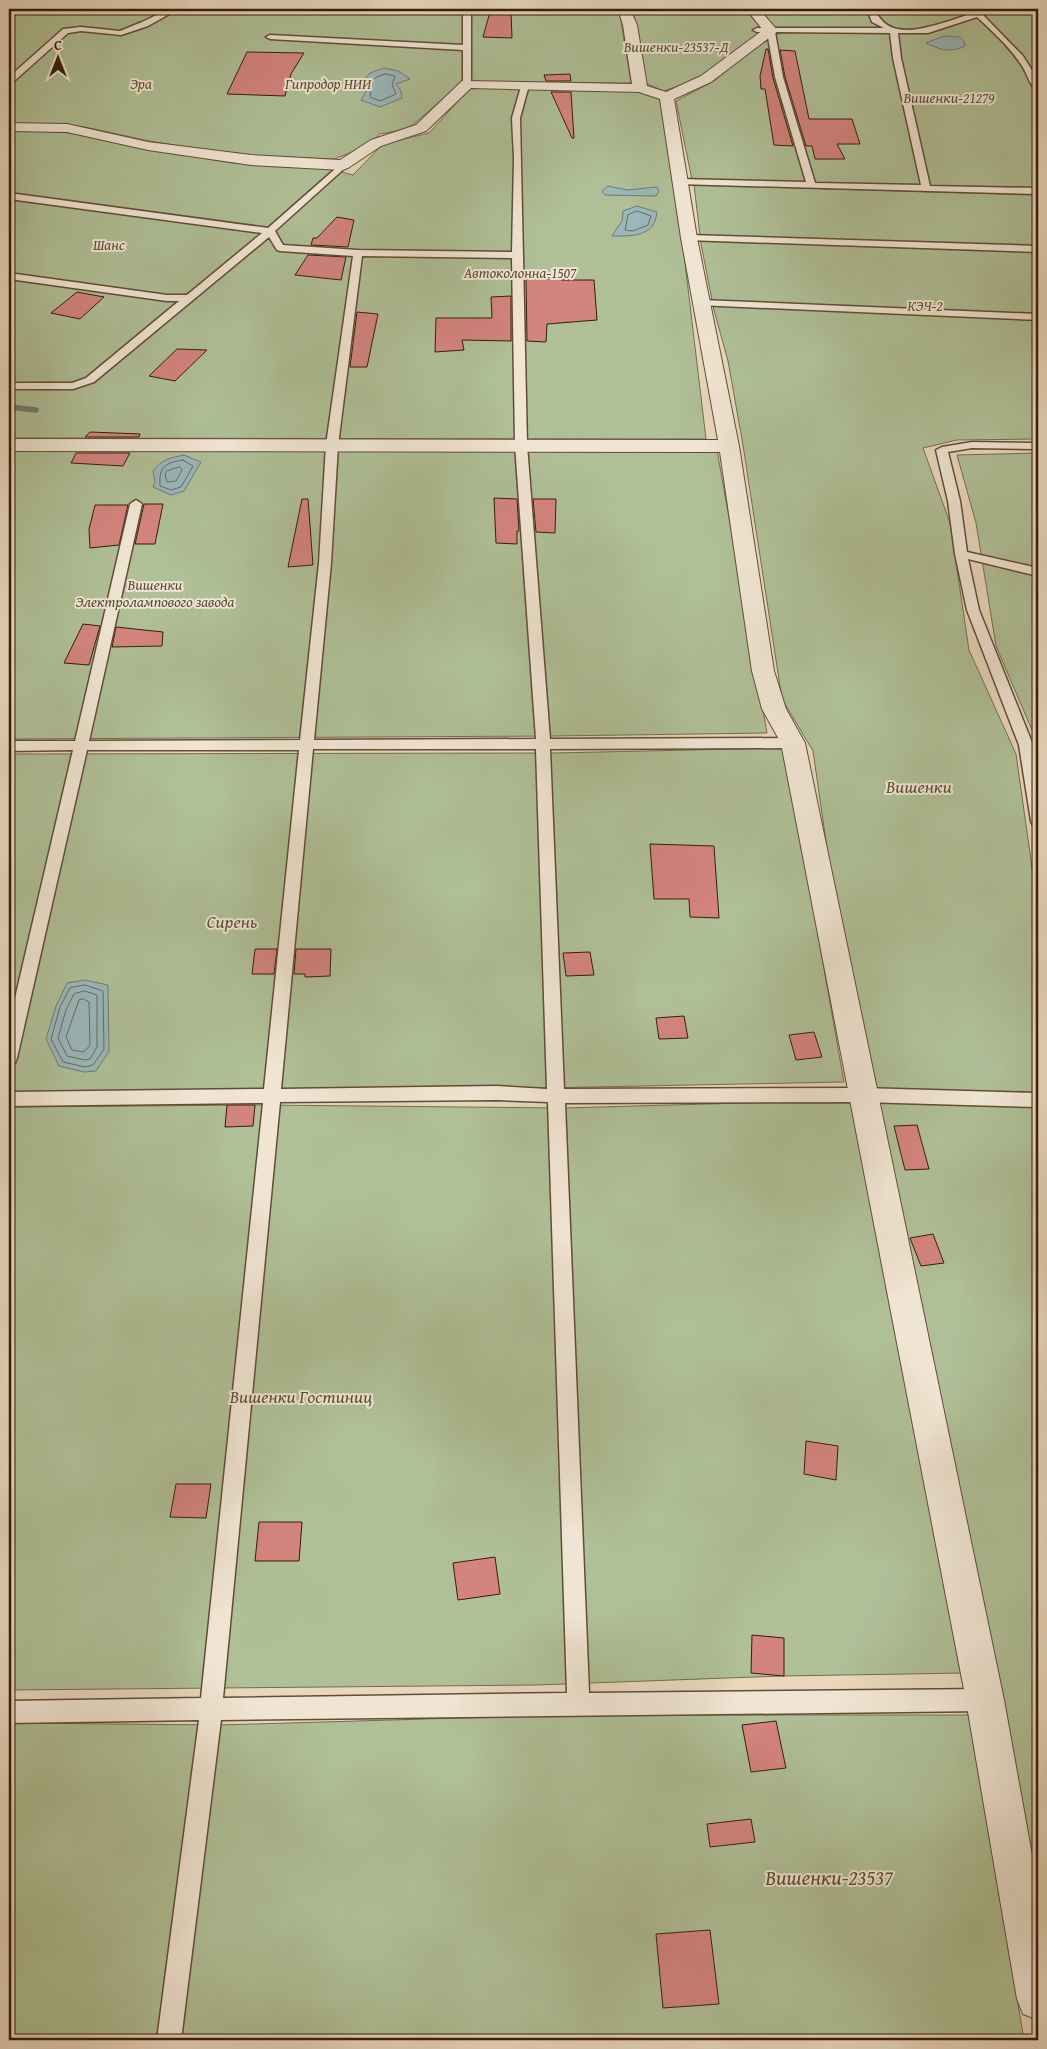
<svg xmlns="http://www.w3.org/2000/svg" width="1047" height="2049" font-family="'Gentium Book Plus',serif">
<rect width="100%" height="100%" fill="#e8d7bc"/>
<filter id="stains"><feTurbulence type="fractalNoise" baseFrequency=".004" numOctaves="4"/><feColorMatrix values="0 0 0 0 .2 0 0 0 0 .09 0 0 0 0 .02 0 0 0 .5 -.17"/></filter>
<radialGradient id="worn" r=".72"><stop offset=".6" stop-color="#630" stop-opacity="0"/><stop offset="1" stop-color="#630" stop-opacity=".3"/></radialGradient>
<g fill="#afbf96" stroke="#726e50">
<polygon points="9,9 619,9 631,83 462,82 408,129 380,134 365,147 334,159 237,155 149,141 85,127 9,124"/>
<polygon points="633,9 745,9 765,30 703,77 664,91 642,82"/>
<polygon points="757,9 1038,9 1038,189 692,180 676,101 714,81 750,51 780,33"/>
<polygon points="471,87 640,91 663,101 685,263 706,439 9,438 9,130 73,133 135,147 233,163 330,169 353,175 383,144 429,133"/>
<polygon points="694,185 1038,195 1038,439 957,440 923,448 950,523 969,650 1016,754 1038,910 1038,1875 1014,1776 830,869 813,751 782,699 743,445 728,361 714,310 701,244"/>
<polygon points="9,447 717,450 767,733 553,736 9,739"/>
<polygon points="1038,453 1038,744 996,646 976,523 957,455"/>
<polygon points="785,748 844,1082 541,1088 9,1092 9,754 553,753"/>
<polygon points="855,1100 965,1673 782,1676 537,1685 9,1690 9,1107 262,1105 563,1108"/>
<polygon points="563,1715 969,1715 1024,2040 9,2040 9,1723 220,1725"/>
</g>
<g fill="#9ab7ba" stroke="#717974">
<path d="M944 36 960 37 964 41 965 46C951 53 940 50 926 43Z"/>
<polygon points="384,68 398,71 410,79 396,84 401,91 402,98 380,107 361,100 366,92 365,79 370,73"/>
<polygon points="608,186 627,190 657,187 659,191 656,196 605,195 602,191"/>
<path d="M637 206 657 212C655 237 632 236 612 236L622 221 623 211Z"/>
<path d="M184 455 201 462 184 491 171 495 153 487 155 481 153 471C162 459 170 458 184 455Z"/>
<polygon points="85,980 108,985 109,1051 96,1071 84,1072 59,1066 46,1039 56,1006 67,983"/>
</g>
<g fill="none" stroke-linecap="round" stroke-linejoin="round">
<g stroke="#676a62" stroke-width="1">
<path d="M385 74 395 76 392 85 396 94 380 101 370 97C372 82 368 79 385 74Z"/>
<polygon points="637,211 651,216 648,225 633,231 625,230 628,215"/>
<path d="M183 460 193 466 181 487 171 490 160 486C159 467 164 463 183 460Z"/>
<polygon points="180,467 182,470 176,481 167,482 165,474 167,471"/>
<polygon points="85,985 103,991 104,1049 93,1065 85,1067 63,1062 51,1039 60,1007 70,988"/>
<polygon points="85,991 97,995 97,1047 90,1059 85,1060 67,1056 58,1038 66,1010 74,994"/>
<polygon points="84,999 89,1002 90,1045 84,1052 72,1050 66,1037 79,1000"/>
</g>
<polyline stroke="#717974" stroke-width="5.5" points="9,407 36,410"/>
</g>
<g fill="#d3847e" stroke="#341d0b">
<polygon points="490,12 511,12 512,38 483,37"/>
<polygon points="766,49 768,49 773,78 793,146 774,145 765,89 761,89 760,76"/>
<polygon points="780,50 795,51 809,119 852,119 860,144 837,144 845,159 815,159 812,146 806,146 785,77"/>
<polygon points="247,52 304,53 291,74 285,96 227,94"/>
<polygon points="570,74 571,81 546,81 544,75"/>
<polygon points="551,92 571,92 574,138 572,138"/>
<polygon points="337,217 354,220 348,247 311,245 313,238 317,238"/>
<polygon points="308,255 346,257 341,280 295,275"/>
<polygon points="526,277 562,277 561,280 594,280 597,320 547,324 546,342 527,341"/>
<polygon points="77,292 104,297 80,319 51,313"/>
<polygon points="511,296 511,341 462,340 464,350 435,352 436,318 492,318 491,297"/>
<polygon points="357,312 378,314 367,367 350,367"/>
<polygon points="177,349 207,350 175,381 149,376"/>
<polygon points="90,432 140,434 139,437 85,437"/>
<polygon points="76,453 130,453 123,466 71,463"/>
<polygon points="494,498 517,499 519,531 517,531 517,544 496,543"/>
<polygon points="302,499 308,499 313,565 288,567"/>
<polygon points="533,499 556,499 555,533 536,532"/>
<polygon points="144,504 163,504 155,544 135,544"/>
<polygon points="95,505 128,505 119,545 90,548 89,529"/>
<polygon points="83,624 100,626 89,665 64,663"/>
<polygon points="116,627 163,632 162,646 112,647"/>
<polygon points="650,844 714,846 719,918 690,917 689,899 654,899"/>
<polygon points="255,949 277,949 274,974 252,974"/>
<polygon points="296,949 331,949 330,976 305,977 305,974 294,974"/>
<polygon points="590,952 594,975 566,976 563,953"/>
<polygon points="684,1016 688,1038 659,1039 656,1018"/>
<polygon points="814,1032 822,1057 796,1060 789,1035"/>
<polygon points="227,1105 255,1105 253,1126 225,1127"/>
<polygon points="917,1125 929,1169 905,1170 894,1126"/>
<polygon points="933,1234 944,1263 921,1266 910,1238"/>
<polygon points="806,1441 838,1446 836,1480 804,1474"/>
<polygon points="176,1484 211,1484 206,1518 170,1517"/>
<polygon points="259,1522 302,1522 299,1561 255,1561"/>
<polygon points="495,1557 500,1594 458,1600 453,1563"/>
<polygon points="752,1635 784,1638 784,1676 751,1673"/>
<polygon points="776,1721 786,1768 751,1772 742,1725"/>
<polygon points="751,1819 755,1842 710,1847 707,1824"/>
<polygon points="710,1930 719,2004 663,2008 656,1934"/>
</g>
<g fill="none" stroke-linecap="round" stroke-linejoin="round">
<defs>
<g id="lane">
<polygon points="169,9 178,9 148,26 121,35 81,31 68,33 12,83 9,83 9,77 63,29 81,27 120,31 142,22"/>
<polygon points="463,9 471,9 471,84 467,86 463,84 463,50 270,39 266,37 270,35 463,45"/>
<path d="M867 9H875C893 56 963 9 996 9L983 15 1023 56 1038 80V91C1031 89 1027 73 1022 66 1010 47 993 32 977 17L928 33H898L901 58 930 186 1038 188V194L677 184V180L680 179 806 182 775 77 767 32H757L753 30 757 28H884L872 22ZM775 32 890 33 893 58 921 185 815 183 783 77Z"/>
<path d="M522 83 529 85 520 118 527 445 550 739 793 738 798 740 800 743 798 746 793 748 550 749 564 1089 862 1088 1038 1093V1107L862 1102 565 1103 589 1693 985 1689 993 1692 996 1700 993 1708 985 1711 221 1720 181 2040H157L199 1720 9 1723V1701L201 1698 263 1103 9 1106V1092L264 1089 299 750H87L17 1058 15 1063 9 1065V1024L73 750 9 751V741H75L130 504 136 500 142 504 89 741 300 740 319 563 326 445 353 256 280 251 277 250 269 237 94 382 73 389H14L9 391V384L12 383H72L86 378 179 301H167L9 279V273L167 295H187L262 233 9 199V193L268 228 343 162 346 163V167L275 231 283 245 358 250 512 252 514 158 512 118ZM362 256 512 258 515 445 536 739 314 740 331 563 338 445ZM313 749H536L547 1089 496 1086 281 1089ZM496 1100 548 1102 567 1693 223 1698 280 1102Z"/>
<polygon points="689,235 1038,246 1038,252 686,240 686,236"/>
<polygon points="701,300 1038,314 1038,320 697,305 696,303"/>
<polygon points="972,442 1038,443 1038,449 972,448 948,452 960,501 967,552 1038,568 1038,576 968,559 979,610 1033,745 1038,778 1038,826 1033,825 1031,821 1019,745 967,610 955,554 948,501 936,450 942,447"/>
</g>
<polygon id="street" points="618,9 630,9 637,25 647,86 666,92 701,76 763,30 746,9 759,9 778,31 711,82 674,99 697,238 739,446 774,671 786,709 805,743 1004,1700 1038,1888 1038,2020 1023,2014 1017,1999 966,1700 781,743 762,709 752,671 720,452 9,451 9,439 718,440 681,238 660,99 639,92 471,88 426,131 381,146 348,168 343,170 251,165 148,150 67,132 9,131 9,123 67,124 148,142 251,155 340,160 371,140 416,125 462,81 632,84 623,25"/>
</defs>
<use href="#lane" stroke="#614c37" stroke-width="3"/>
<use href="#street" stroke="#614c37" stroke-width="2"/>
<use href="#lane" fill="#f0e5d3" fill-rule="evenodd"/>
<use href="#street" fill="#f0e5d3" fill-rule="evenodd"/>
</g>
<g text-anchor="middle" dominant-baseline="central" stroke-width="4" stroke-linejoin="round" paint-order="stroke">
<g font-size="15" font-style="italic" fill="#594e35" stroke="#f0e5d3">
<text x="676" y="46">Вишенки-23537-Д</text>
<text x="141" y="83">Эра</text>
<text x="328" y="83">Гипродор НИИ</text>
<text x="949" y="97">Вишенки-21279</text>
<text x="109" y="244">Шанс</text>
<text x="520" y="272">Автоколонна-1507</text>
<text x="925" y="305">КЭЧ-2</text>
<text x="155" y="584">Вишенки<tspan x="155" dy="17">Электролампового завода</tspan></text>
</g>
<g font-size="18" font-style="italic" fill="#594e35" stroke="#f0e5d3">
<text x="919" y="786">Вишенки</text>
<text x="232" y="921">Сирень</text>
<text x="301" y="1396">Вишенки Гостиниц</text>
</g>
<g font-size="21" font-style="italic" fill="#594e35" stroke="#f0e5d3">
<text x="829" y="1877">Вишенки-23537</text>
</g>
</g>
<rect width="1047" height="2049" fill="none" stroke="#e8d7bc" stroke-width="30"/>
<rect x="10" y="10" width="1027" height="2029" fill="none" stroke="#341d0b" stroke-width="2.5"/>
<rect x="15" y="15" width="1017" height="2019" fill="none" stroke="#341d0b"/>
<g transform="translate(58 58)" stroke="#f0e5d3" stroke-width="4" paint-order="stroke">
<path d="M0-4L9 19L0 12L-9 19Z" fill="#341d0b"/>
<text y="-8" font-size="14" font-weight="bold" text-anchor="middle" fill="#341d0b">С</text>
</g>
<rect width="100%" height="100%" filter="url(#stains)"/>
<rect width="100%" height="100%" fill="url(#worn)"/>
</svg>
